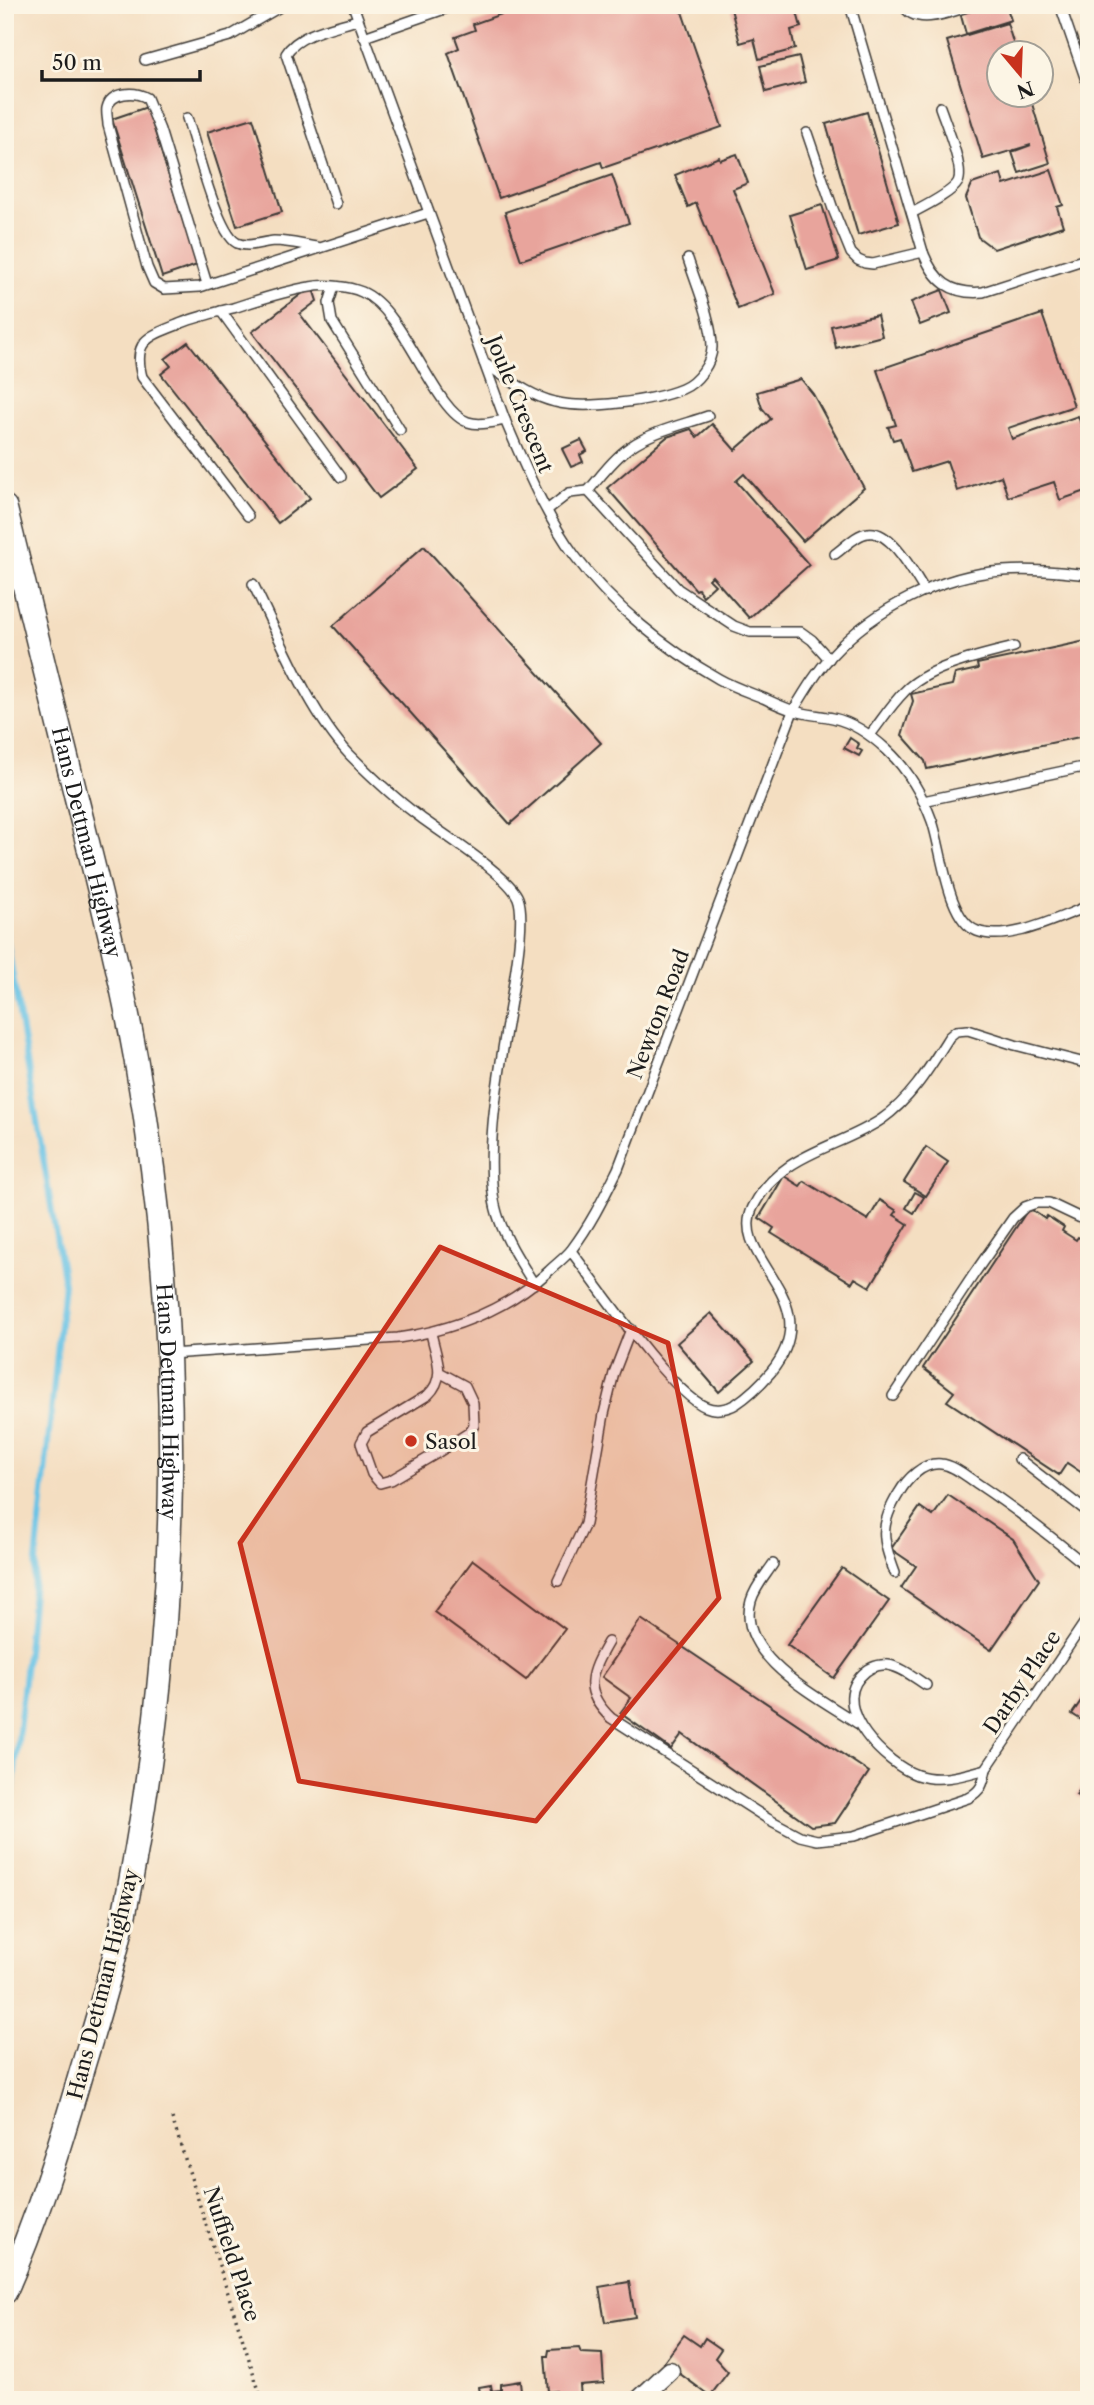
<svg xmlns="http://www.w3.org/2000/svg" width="1094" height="2405" font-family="'Libre Caslon Text',serif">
<rect width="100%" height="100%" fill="#fcf5e5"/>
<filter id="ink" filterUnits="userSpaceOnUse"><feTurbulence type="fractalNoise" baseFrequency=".0143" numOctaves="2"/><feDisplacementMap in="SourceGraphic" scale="14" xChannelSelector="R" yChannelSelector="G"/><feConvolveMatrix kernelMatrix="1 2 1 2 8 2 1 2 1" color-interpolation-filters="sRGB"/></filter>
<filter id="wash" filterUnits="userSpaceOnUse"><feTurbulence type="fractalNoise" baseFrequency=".00686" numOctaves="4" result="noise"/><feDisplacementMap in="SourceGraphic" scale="28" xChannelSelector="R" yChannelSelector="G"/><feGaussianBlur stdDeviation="1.57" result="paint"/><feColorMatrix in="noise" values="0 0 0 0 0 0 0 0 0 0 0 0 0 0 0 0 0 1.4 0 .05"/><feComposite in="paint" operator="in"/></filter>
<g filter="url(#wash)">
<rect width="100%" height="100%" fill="#f4dec1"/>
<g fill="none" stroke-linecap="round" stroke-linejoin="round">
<polyline stroke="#68c3e6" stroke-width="6" points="5,929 64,1284 5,1870"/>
</g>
<g id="blocks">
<g fill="#e8a49c">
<polygon points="527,5 683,5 685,11 682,12 722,127 603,168 601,162 499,198 448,53 459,48 455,37 475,30 473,24"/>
<polygon points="730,5 795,5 801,27 791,30 795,49 759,59 754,39 740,43"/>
<polygon points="958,5 1006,5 1011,20 966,34"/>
<polygon points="1007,23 1016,52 1000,52 1000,94 1029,94 1050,163 1019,173 1012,152 1031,145 983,159 947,41"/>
<polygon points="799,57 805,82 766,92 760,66"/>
<polygon points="147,107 197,265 162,277 112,119"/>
<polygon points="867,112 899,223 858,235 826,124"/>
<polygon points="253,118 282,212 237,226 207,132"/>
<polygon points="737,154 748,183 733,189 775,294 738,309 696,203 688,207 675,175 719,157 720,160"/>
<polygon points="1051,170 1063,205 1057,207 1063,226 994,249 978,237 966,198 972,184 1001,174 1004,185"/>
<polygon points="612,175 629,223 521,260 505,212"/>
<polygon points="822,205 839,260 807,270 790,215"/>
<polygon points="312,286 317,301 300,314 418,469 379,498 252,332"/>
<polygon points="942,290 951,313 920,325 911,302"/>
<polygon points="1042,314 1074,406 1008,428 1012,439 1078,416 1089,447 1089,490 1060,500 1054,482 1008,497 1001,476 957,491 947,461 912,472 900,438 893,440 888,427 896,425 877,370"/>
<polygon points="877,315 882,336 836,348 831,326"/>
<polygon points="188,342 310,498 278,523 161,374 171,366 165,359"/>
<polygon points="801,379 813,394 864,488 803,541 744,474 736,481 809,565 749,618 712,576 709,579 715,585 703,596 698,589 696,590 607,488 667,437 691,429 697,437 712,424 735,450 771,419 762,408 757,392"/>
<polygon points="581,440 587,451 580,455 583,462 571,467 562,449"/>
<polygon points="424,546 601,743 510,824 333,626"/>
<polygon points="1086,641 1089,656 1089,735 927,769 925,761 902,735 913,701 911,694 952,685 955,674 978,669 977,664"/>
<polygon points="850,738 859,744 857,748 862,751 859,756 844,748"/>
<polygon points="926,1147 948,1162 926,1196 904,1182"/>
<polygon points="784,1176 800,1186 804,1181 868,1220 880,1200 897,1211 894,1215 908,1224 870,1287 855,1278 852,1283 771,1233 774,1228 759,1218"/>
<polygon points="915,1192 924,1197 914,1213 906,1208"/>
<polygon points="1029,1208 1045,1219 1047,1216 1064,1227 1062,1231 1076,1240 1078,1237 1089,1244 1089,1463 1082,1473 1067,1463 1059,1475 947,1401 954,1392 923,1368"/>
<polygon points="711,1313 754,1361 719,1392 677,1343"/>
<polygon points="948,1495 1013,1539 1039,1580 991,1650 901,1588 916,1566 891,1549 920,1507 933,1516"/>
<polygon points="473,1560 565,1629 526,1680 434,1612"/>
<polygon points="842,1568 889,1601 834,1678 787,1645"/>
<polygon points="641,1619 869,1772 835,1823 811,1826 682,1734 671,1749 620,1713 631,1698 602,1677"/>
<polygon points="1089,1689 1089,1725 1072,1714"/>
<polygon points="1089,1777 1089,1803 1076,1795"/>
<polygon points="629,2282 635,2317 605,2322 599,2287"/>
<polygon points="684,2335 700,2346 705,2338 721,2349 715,2358 728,2372 710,2396 664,2362"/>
<polygon points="579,2348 581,2353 602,2354 604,2383 580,2385 581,2399 557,2400 556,2391 548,2392 545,2356 548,2356 549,2350"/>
<polygon points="520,2381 522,2400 454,2400 454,2396 480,2393 479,2387 491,2385 492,2391 501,2390 501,2384"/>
</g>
</g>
</g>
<g filter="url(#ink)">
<use href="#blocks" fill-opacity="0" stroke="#3c3935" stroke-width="2"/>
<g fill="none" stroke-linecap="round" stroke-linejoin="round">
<defs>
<g id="service">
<polyline points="258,5 263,16"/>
<path d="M353 5 505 420C525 467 545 515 575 556 611 605 666 649 719 679 733 687 748 692 763 698 772 702 782 707 792 710 805 715 820 715 833 718 855 723 872 736 887 750 907 768 923 796 932 821 942 849 947 920 977 931 1009 943 1059 917 1089 906"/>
<path d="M850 5 923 252C934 281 951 295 983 292L1089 258"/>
<path d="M903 5C916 28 953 11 973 5"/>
<polyline points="1060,5 1089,89"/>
<polyline points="364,37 456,5"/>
<polyline points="145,60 230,36 283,5"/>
<path d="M187 118C195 141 217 233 237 243 248 248 262 242 274 241 288 241 303 245 317 247"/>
<polyline points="807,133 833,209 851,253 858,260 865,263 873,264 923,252"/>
<path d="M336 204 286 54C298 33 336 27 357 20"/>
<path d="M912 213C923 207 952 193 958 182 965 169 945 122 940 107"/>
<path d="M207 284 160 130 147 98C135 91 111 91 107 108 106 113 108 120 108 125L147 267 154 283 164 289 200 287 428 213"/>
<polyline points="334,287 329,303 332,321 400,430"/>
<polyline points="221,311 341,477"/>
<path d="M484 363C506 377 529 396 555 402 585 410 653 401 682 389 697 383 712 363 712 347 712 320 696 284 688 259"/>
<path d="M588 491C601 476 614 458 630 447 653 431 682 425 708 416"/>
<polyline points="547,510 569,493 588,491 678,589 734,626 750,632 801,632 812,640 829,659"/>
<path d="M248 516 142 377C133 342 146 337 177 325 194 317 214 313 233 308 258 300 284 291 310 287 325 284 348 286 362 292 405 310 434 412 468 422 480 426 493 422 505 420"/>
<path d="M835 554C844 548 856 534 868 533 891 529 914 574 925 591"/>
<path d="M253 584C280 638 308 710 349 754 370 775 392 796 416 814 439 832 508 874 518 898 525 916 517 962 514 982 505 1043 478 1163 499 1219 507 1242 521 1263 534 1284"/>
<path d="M870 735C881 721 891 705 904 692 928 666 981 656 1014 647"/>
<polyline points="923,801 1078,768 1089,769"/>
<path d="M571 1251C597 1285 671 1393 706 1407 715 1411 728 1409 736 1404 751 1394 760 1385 771 1372 831 1298 727 1259 753 1207 781 1152 838 1149 882 1119 911 1099 930 1067 949 1037L956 1031 968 1030 1015 1045 1089 1064"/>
<path d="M431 1333C436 1357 447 1377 428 1395L367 1432 361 1443 372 1474 380 1483 391 1480 437 1453 470 1432 474 1425 473 1403 465 1386 439 1372"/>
<path d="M170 1354 398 1338C454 1330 506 1310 549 1271 556 1264 566 1257 572 1249 591 1224 604 1197 618 1169L793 711C805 691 817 671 833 654 873 610 943 574 1003 571 1032 569 1060 572 1089 575"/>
<polyline points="893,1396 974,1274 1013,1218 1025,1207 1036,1203 1049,1203 1089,1222"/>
<polyline points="1019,1459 1089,1513"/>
<path d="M773 1564C765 1576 755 1587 751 1601 735 1656 820 1698 857 1723"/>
<path d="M895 1573C882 1539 879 1525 899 1493 907 1479 923 1462 941 1464 954 1465 967 1477 978 1484 1017 1510 1053 1538 1089 1568"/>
<polyline points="558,1581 585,1524 604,1414 614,1373 631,1329"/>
<path d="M608 1642C590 1673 582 1691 611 1718L768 1819 800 1836 817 1840 854 1836 968 1798C982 1790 983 1784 986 1769L1089 1616"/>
<path d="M926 1685C915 1678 902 1667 888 1665 877 1664 867 1669 860 1677 831 1710 886 1764 917 1775 940 1783 964 1775 986 1769"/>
</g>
<polyline id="minor" points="639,2400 670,2371"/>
<g id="tertiary">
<path id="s1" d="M5 507C29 602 52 697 75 792 97 881 120 970 136 1060 187 1347 181 1641 122 1925 111 1976 95 2026 80 2076 59 2148 36 2223 5 2292"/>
</g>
</defs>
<use href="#service" stroke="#3c3935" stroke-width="12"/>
<use href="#minor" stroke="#3c3935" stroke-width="21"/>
<use href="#tertiary" stroke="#3c3935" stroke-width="26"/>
<polyline stroke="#3c3935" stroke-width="3.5" stroke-dasharray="2 5" stroke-linecap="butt" points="172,2118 262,2400"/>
<use href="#service" stroke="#fff" stroke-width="9"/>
<use href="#minor" stroke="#fff" stroke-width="18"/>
<use href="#tertiary" stroke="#fff" stroke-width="23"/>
</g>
</g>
<path fill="#c8321e" fill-opacity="0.2" stroke="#c8321e" stroke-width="5" stroke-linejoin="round" d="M440 1247 668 1343 719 1598 536 1821 299 1781 240 1543Z"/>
<circle fill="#c8321e" stroke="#fcf5e5" stroke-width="2.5" cx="411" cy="1441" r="7"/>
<g text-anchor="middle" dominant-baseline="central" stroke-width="6" stroke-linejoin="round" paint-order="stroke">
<g font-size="21" fill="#1c1c1c" stroke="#fcf5e5">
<text transform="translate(520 404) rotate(68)">Joule Crescent</text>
<text stroke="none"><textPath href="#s1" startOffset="345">Hans Dettman Highway</textPath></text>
<text transform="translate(658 1014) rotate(-69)">Newton Road</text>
<text stroke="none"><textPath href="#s1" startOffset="912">Hans Dettman Highway</textPath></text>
<text transform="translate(1022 1682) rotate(-56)">Darby Place</text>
<text transform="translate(103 1984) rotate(-76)">Hans Dettman Highway</text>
<text transform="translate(232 2254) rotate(72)">Nuffield Place</text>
</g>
<g font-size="21" fill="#1c1c1c" stroke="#fcf5e5" text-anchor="start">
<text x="425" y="1441">Sasol</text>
</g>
</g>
<rect width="1094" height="2405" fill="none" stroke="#fcf5e5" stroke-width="28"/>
<g transform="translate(1020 74) rotate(161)"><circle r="33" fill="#fcf5e5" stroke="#a29e95" stroke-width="2"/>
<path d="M0-5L12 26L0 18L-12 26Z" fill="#c8321e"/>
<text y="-10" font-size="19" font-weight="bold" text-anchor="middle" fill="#1c1c1c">N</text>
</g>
<path d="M42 70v10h158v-10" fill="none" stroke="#1c1c1c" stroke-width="3.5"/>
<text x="52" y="70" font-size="21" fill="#1c1c1c" stroke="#fcf5e5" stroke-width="5" paint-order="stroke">50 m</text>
</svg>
